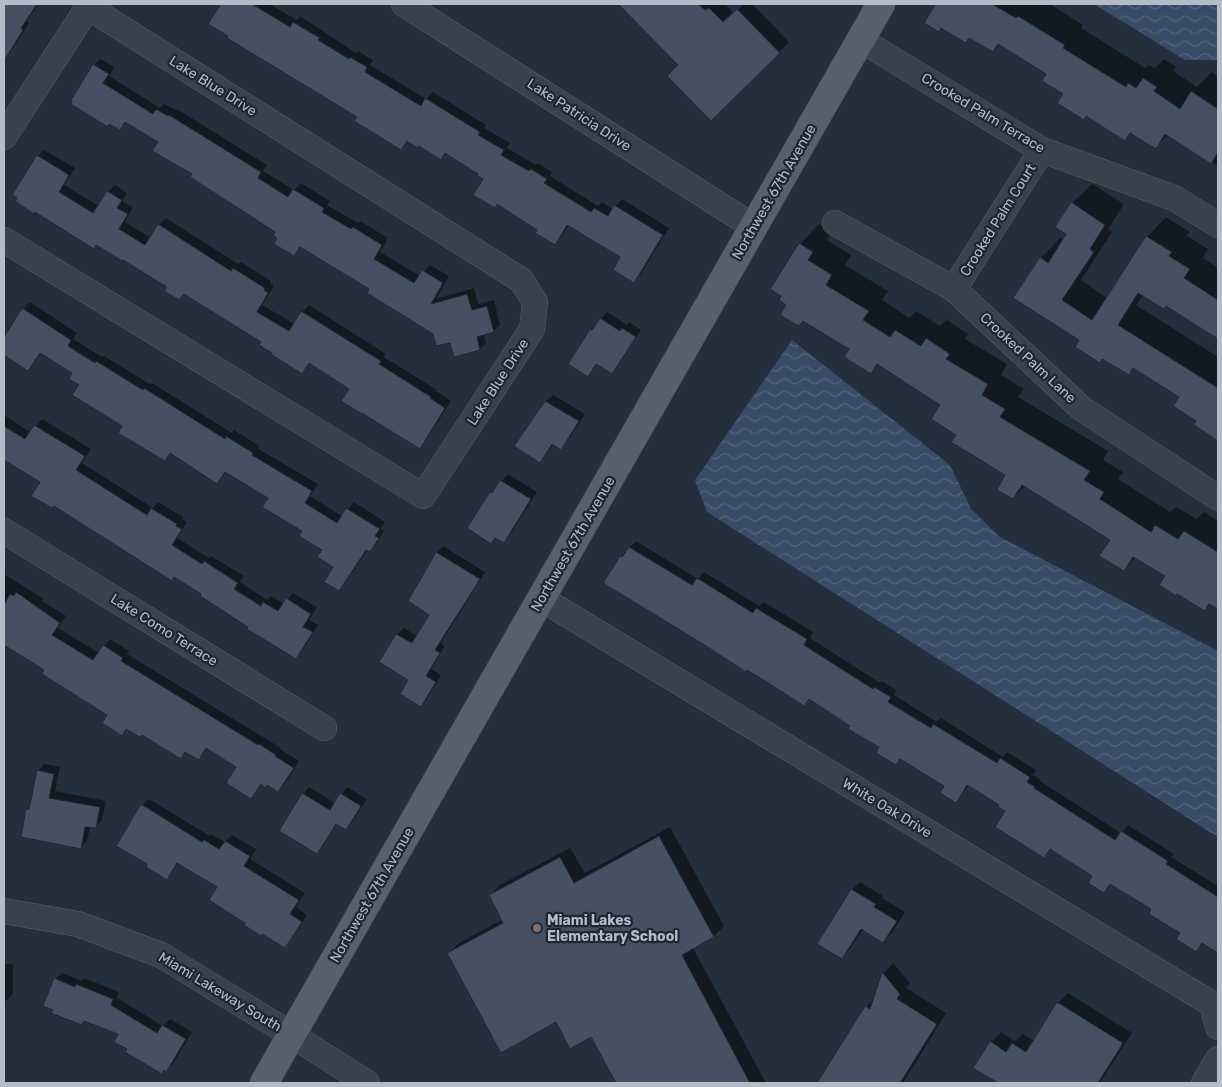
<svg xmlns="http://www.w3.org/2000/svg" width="1222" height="1087" font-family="Rubik,sans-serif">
<defs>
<pattern id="water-waves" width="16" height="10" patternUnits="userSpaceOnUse" patternTransform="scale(1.25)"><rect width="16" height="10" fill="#394c67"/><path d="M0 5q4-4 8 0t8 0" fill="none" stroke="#53647b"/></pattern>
</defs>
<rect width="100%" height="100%" fill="#242f3e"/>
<g fill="url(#water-waves)">
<polygon points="1094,4 1218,4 1218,60 1185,60"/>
<polygon points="792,340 950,465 971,509 1000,537 1218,651 1218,837 707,512 695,480"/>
</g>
<g fill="#0007">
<polygon points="4,4 38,4 27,21 29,23 13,48 7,55 4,54"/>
<polygon points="222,4 269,4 297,20 300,16 356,53 358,51 373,60 370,65 426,99 433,92 486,125 484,128 510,143 507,148 536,165 538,163 552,172 550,176 598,206 602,202 613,209 622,199 669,228 640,275 634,281 622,257 569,225 561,237 555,243 480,173 446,153 441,159 419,145 408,141 401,149 359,117 210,24"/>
<polygon points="620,4 725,4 734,13 744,4 752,4 789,42 711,119 679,65"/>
<polygon points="938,4 1050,4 1083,25 1081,28 1145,68 1149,65 1155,68 1164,59 1176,67 1173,71 1197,87 1212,72 1218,77 1218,166 1168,135 1155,147 1132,132 1125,139 1065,93 1048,73 1000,43 993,51 970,37 965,42 942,27 939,30 926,22"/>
<polygon points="100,59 114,67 109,76 160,108 164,104 176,110 177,109 267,165 263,171 294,190 301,183 330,201 327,205 358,223 360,221 388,238 380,252 420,276 430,265 449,276 436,299 474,288 478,304 494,300 500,325 493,331 484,334 486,343 480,349 451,341 434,333 371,289 301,246 294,254 279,237 277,232 193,174 160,141 127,122 119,129 94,65"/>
<polygon points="44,150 75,168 64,185 99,206 108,191 115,185 127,193 122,201 133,207 125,222 151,238 159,225 166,218 238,264 241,262 271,281 270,283 274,286 262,305 295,324 302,312 309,305 386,354 384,357 437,390 436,391 451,401 426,440 420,447 351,388 310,363 302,372 274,352 263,341 185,293 179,299 168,287 123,258 35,211 38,156"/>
<polygon points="1092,184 1124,204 1108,229 1112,232 1081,280 1107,298 1147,237 1166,217 1190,232 1187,236 1208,249 1203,258 1218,268 1218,337 1166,305 1143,295 1136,305 1218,357 1218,436 1217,438 1198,421 1180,396 1134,367 1128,373 1080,340 1041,258 1060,238 1064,241 1068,234 1072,203"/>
<polygon points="819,224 832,232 827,240 851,255 845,265 888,291 882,300 909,318 916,311 940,326 947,320 968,334 965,339 1007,364 1001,375 1024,389 1018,397 1108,451 1103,460 1123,472 1118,479 1170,512 1176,507 1197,519 1204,512 1218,521 1218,608 1211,603 1205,610 1167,576 1136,557 1124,570 1111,539 1025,486 1013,498 1007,475 958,434 942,404 879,364 871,372 850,349 788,305 800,244"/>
<polygon points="30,302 77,333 73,339 102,357 104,356 150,384 152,383 232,433 234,430 259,446 257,448 318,484 310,496 342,516 354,502 385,522 381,529 384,531 376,544 370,551 368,549 345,583 339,590 335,566 323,550 269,497 226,472 217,482 171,453 165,460 124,425 81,384 74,372 42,352 28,370 4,354 4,339 23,309"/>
<polygon points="607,312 627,325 629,322 641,330 618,366 612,373 597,364 587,375 591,330"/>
<polygon points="553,395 585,414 567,442 561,449 554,444 540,461 516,446 546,401"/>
<polygon points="4,415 31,433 42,419 91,449 82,463 153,508 158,502 183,517 182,519 187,522 177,538 209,558 211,556 244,576 240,582 267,600 271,596 284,604 293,593 317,607 309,620 318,625 302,651 296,658 41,482 4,458"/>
<polygon points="508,474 537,492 510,535 503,542 496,537 491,542 491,493"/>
<polygon points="636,541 698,579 704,572 759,606 764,602 813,632 810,638 880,683 882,681 896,690 894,695 937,722 941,718 1003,757 1007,752 1036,770 1033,775 1041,780 1040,781 1121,833 1128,825 1174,854 1171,857 1218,886 1218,952 1204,942 1196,950 1182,933 1153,909 1111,883 1104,891 1094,876 1051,848 1044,856 1007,811 1001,805 969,785 956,801 946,786 901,758 896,764 881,747 810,698 804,705 767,681 605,583 621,556"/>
<polygon points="443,546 485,572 441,643 445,646 431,669 441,675 427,699 421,705 410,680 380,662 397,634 404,628 417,636 431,614 437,553"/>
<polygon points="4,574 44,599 42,601 66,616 58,628 99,653 110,639 129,651 127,654 281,748 280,749 299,761 285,784 278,791 268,784 262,784 251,798 238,766 208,747 199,759 187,752 180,758 142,734 128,728 122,734 108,714 46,670 4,643"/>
<polygon points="44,764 60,767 55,791 106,801 102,820 95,827 90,826 87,841 81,847 27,809 31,805 38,771"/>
<polygon points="309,787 335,803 347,787 367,799 352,822 346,829 337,823 323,846 317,853 303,794"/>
<polygon points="149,799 210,836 211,834 225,842 232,835 256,849 250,859 305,893 296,907 307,915 291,940 285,946 247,922 218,887 179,863 167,878 142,805"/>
<polygon points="670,827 724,926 714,936 693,948 766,1083 617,1083 591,1036 557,1021 448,953 459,943 503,919 490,895 500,885 570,848 585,873"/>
<polygon points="860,882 883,896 882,898 905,912 892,933 883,942 863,929 850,949 842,957 852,890"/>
<polygon points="893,963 910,983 906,988 946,1013 903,1083 818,1083 866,1007 876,997 884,973"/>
<polygon points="4,964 13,964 13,994 6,1001 4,1001"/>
<polygon points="62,973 82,981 84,978 119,992 117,998 163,1026 170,1019 192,1032 173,1064 162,1073 129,1049 120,1034 85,1020 82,1023 55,979"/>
<polygon points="1068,993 1132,1033 1100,1083 999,1083 991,1042 1001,1032 1015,1041 1023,1034 1034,1041 1058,1003"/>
</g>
<g fill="#455162" stroke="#1f2835">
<polygon points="4,4 37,4 21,28 23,30 4,61"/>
<polygon points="221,4 252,4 290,27 293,22 320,38 318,40 349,59 350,57 367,67 365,72 421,106 425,98 480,132 478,135 504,150 501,155 529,171 531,169 547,179 544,183 591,212 594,208 608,216 614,205 663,235 634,283 613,270 620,257 567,225 555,245 535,233 537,230 497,204 495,208 473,195 483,179 477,176 478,174 445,153 441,160 419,146 418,148 407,141 401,150 354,121 357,117 227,38 228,36 208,24"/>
<polygon points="618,4 698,4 705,10 709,8 723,22 737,9 780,53 711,121 667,76 678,65"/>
<polygon points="936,4 992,4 1016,18 1018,16 1065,45 1063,48 1126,87 1128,83 1136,88 1143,78 1157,87 1154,91 1180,109 1191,91 1218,109 1218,152 1211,164 1165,134 1156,149 1130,133 1125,141 1086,116 1084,120 1057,103 1063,94 1042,81 1046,74 998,44 993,52 969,38 966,43 941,28 939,32 924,23"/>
<polygon points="93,64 109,74 103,83 153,114 156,109 168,116 169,115 261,172 258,178 288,197 293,189 324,208 322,212 351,229 353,227 382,245 374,259 414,283 422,270 443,283 431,304 467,294 472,310 487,306 494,332 477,337 480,350 454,357 450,343 436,346 433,334 367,293 369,289 300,247 294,256 274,244 277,238 273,235 275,232 190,177 192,174 152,151 158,142 125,122 120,130 109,124 108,127 71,104 72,101 71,100"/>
<polygon points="37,155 69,175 59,192 93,213 107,191 122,200 117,208 128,214 119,229 145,245 158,224 231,271 233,268 265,288 264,290 268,293 257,312 289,331 301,311 381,361 379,364 431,397 430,398 445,408 420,449 362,413 362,414 341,401 349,389 309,363 302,374 271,354 272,353 259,345 261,342 184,294 179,300 164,291 167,287 123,260 122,261 96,245 94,249 35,212 34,214 15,201 17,198 12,195"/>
<polygon points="1071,202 1105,225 1090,249 1094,252 1062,300 1092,320 1146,236 1172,252 1169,256 1190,269 1184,278 1218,300 1218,339 1166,306 1164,309 1138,293 1118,325 1218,388 1218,441 1194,425 1196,421 1173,406 1179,397 1133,368 1129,375 1102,359 1100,363 1075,347 1079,340 1013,298 1040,257 1048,263 1066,234 1055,227"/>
<polygon points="799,243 813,252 808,260 832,275 826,285 869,311 863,320 890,337 895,330 921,346 926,338 950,354 946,359 988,384 982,395 1005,409 1000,417 1090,471 1084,480 1104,492 1100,499 1151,532 1155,525 1178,539 1184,531 1218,552 1218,609 1209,604 1205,611 1177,594 1176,596 1159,585 1165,576 1133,557 1124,571 1099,556 1110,540 1022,485 1013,499 997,490 1005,475 951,442 956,435 931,419 940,405 877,364 871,374 844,357 849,349 803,321 799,326 780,315 786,305 779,300 781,296 770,289"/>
<polygon points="22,308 71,340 68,346 95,363 96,361 143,390 144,388 225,439 226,436 253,453 252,455 312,491 305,503 337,523 346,508 380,529 375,536 379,538 370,552 366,550 339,591 324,582 333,567 317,557 322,550 299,536 302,531 262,507 268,498 225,472 217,484 170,453 165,461 118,433 122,426 72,395 79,385 69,379 72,373 40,353 28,371 4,355 4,337"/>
<polygon points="600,318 620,331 622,328 636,337 612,374 596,364 588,377 568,364 590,329 592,330"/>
<polygon points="545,401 579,421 561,450 552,444 540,463 514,446"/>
<polygon points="34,425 85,456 76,470 147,515 151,508 177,524 176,526 182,529 172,545 202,564 204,561 238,583 234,589 261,606 263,602 278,611 286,598 311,614 303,627 313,632 296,659 247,629 248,627 200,596 201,594 174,577 172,581 54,506 52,508 31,496 40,482 4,460 4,426 25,439"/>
<polygon points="500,480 531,499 504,543 495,538 491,544 467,528 490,492 492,493"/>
<polygon points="629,547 692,585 697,578 753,613 756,608 807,639 804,645 873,689 874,687 891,697 888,702 931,728 933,724 997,763 1000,758 1030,777 1027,782 1035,787 1034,788 1115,840 1121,831 1168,861 1166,864 1218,897 1218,953 1202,943 1196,952 1176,939 1180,933 1149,914 1151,909 1110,884 1104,893 1088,883 1092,876 1050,849 1044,858 995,827 1005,811 998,807 999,805 967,785 956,803 940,793 944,786 900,759 896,765 876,753 879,747 848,729 850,726 809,699 804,706 767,682 747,670 746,672 703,644 603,583 620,556 622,557"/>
<polygon points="436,552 480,579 435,650 440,653 426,676 436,682 421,707 400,694 408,680 379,662 396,634 412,643 429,615 408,601"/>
<polygon points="16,592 60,623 52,635 93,660 103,645 123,658 121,661 258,745 259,744 276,755 275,756 294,768 278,792 267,785 266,788 261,784 251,799 226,783 236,767 206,748 199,760 185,752 181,759 142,735 140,737 126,729 122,736 102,723 107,715 42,674 44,670 4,645 4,605 10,594 14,596"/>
<polygon points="37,770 54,774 49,798 100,807 96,828 85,827 81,849 21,837 26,809 29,809"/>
<polygon points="302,793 330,810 340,793 361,806 346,830 336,824 317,854 279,831"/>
<polygon points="141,804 202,842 204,840 219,849 225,841 250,856 244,866 299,900 290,914 302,922 285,948 262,934 261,936 244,925 245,923 209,900 217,887 177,863 167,880 146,867 147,864 116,846"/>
<polygon points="659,836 714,937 682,955 750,1083 616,1083 591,1037 570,1049 556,1022 501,1053 447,953 503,923 489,895 560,857 574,883"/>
<polygon points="851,889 876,904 874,907 897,921 883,943 861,929 842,959 817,944"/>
<polygon points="882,972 900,994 897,999 937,1024 900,1083 817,1083 865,1006 870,1009"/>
<polygon points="54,978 75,987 76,984 113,999 111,1005 157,1033 162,1025 186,1039 166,1072 164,1070 162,1074 125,1052 127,1049 114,1042 118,1034 84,1021 82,1025 51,1013 53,1010 43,1006"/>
<polygon points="1057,1002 1123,1043 1098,1083 998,1083 973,1068 990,1041 1006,1052 1012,1043 1026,1052"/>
</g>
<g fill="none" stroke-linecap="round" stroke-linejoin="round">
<defs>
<g id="minor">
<polyline points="404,4 754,227"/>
<polyline points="861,40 1042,150 1174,198 1218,225"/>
<polyline points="4,137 90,4"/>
<polyline points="835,223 954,289 1081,408 1218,498"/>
<polyline points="4,240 423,496 532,329 535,302 521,280 88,7"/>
<polyline points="954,289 1042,150"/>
<polyline points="4,531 324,728"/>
<polyline points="542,599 1212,1004 1218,1027"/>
<polyline points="4,911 78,924 161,955 292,1035 367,1083"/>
<polyline points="1204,1083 1218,1059"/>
</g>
<polyline id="major" points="264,1083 881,4"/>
</defs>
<use href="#minor" stroke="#565f6c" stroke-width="26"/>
<use href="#major" stroke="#414a57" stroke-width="29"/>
<use href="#minor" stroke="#38414e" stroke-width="25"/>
<use href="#major" stroke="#56606e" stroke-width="28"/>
</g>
<circle fill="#8d6e63" stroke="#1d2633" stroke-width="2" cx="537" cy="928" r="5"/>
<g text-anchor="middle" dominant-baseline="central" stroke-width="4.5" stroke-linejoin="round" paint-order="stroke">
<g font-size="14" fill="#b4bcc9" stroke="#1d2633">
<text transform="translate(213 86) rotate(32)">Lake Blue Drive</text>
<text transform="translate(983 113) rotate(31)">Crooked Palm Terrace</text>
<text transform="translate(579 115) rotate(33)">Lake Patricia Drive</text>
<text transform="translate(774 192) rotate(-60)">Northwest 67th Avenue</text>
<text transform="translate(998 220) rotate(-58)">Crooked Palm Court</text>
<text transform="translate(1028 358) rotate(43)">Crooked Palm Lane</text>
<text transform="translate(498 382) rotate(-57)">Lake Blue Drive</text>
<text transform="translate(573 544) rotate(-60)">Northwest 67th Avenue</text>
<text transform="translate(164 630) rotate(32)">Lake Como Terrace</text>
<text transform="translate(887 808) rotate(31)">White Oak Drive</text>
<text transform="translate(372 895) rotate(-60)">Northwest 67th Avenue</text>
<text transform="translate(220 992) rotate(31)">Miami Lakeway South</text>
</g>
<g font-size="14" font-weight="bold" fill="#b4bcc9" stroke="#1d2633" text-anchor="start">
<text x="547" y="920">Miami Lakes<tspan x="547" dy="16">Elementary School</tspan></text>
</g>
</g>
<rect width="1222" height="1087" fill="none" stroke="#b4bcc9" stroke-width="10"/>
</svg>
